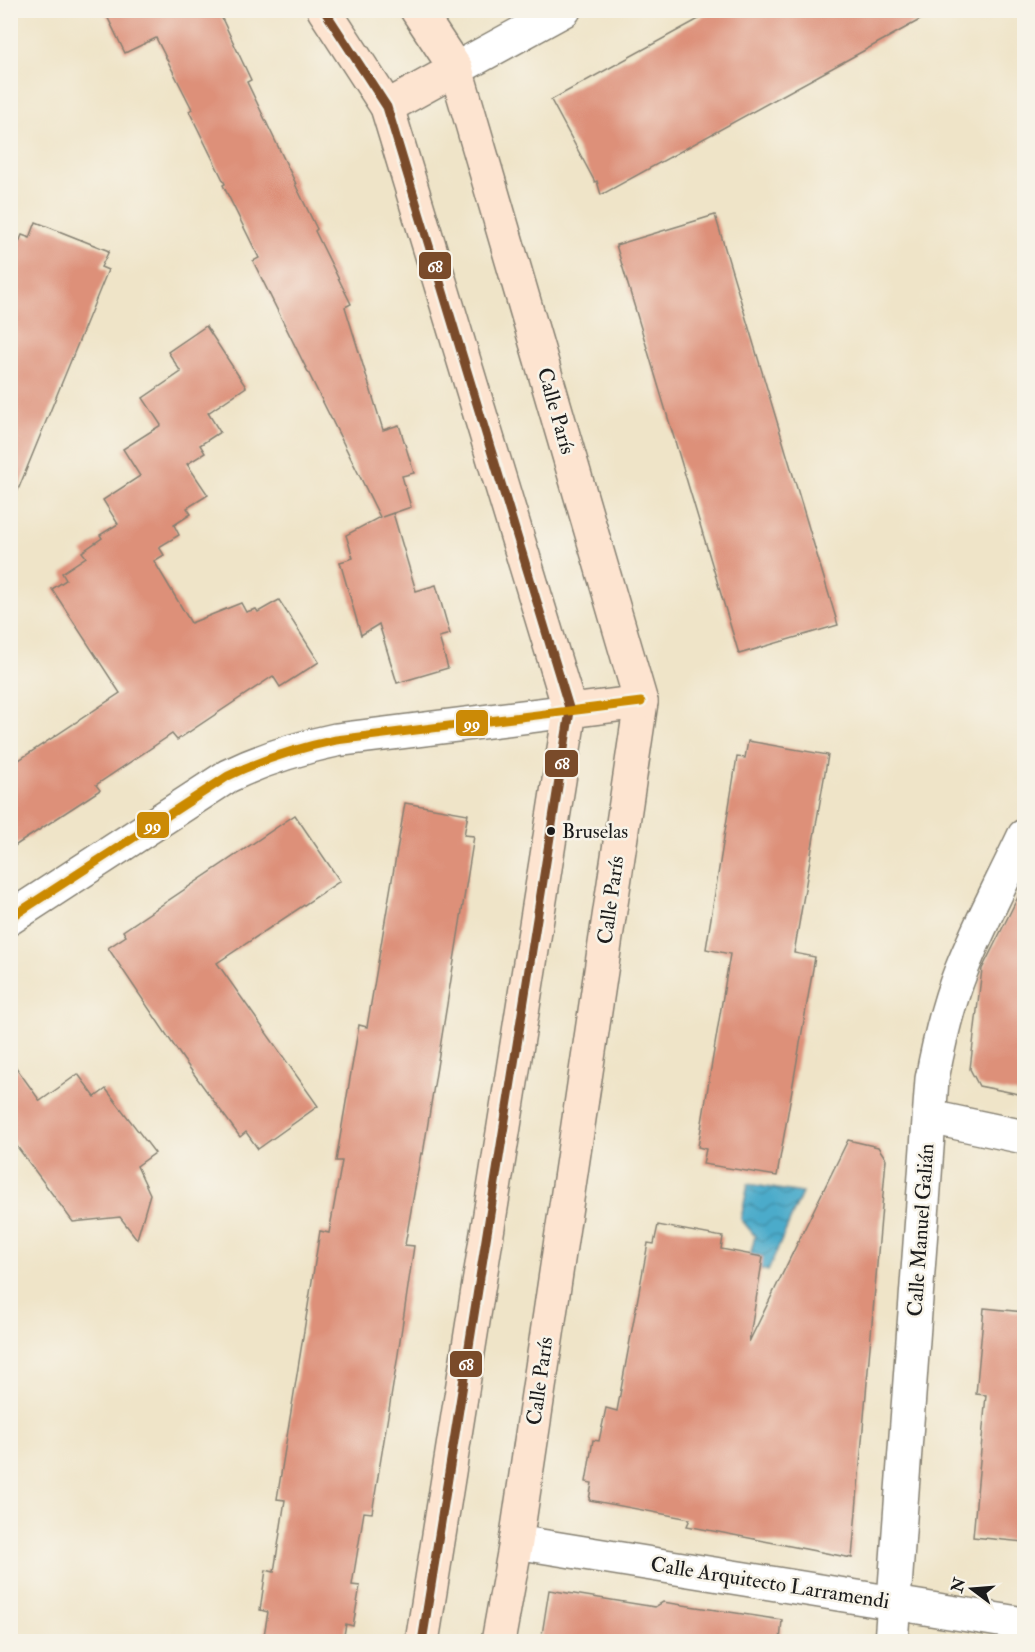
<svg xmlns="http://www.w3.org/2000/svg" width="1035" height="1652" font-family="'IM FELL Double Pica',serif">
<defs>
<pattern id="water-waves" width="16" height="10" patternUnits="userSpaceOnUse" patternTransform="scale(1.5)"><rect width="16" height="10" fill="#4babca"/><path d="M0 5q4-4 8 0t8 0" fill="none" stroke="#3e8aa3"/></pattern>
</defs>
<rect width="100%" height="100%" fill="#f7f3e8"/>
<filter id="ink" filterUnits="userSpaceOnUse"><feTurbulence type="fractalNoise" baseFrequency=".0167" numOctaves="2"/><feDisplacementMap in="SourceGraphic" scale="12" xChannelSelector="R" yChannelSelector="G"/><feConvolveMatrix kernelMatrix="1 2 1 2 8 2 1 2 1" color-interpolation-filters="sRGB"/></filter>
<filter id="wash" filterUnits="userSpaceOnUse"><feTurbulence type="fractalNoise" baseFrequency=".008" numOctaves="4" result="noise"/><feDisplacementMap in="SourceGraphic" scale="24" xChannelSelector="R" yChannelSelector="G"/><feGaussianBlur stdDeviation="1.35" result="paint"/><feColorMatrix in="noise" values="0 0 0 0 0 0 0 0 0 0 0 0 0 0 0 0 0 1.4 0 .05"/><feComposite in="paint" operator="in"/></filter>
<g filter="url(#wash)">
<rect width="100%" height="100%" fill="#efe4c8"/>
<polygon fill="url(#water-waves)" stroke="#346473" stroke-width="1.5" points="748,1184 802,1193 768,1271 748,1265 755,1236 741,1219"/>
<g id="blocks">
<g fill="#dd9079">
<polygon points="104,10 218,10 251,80 247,82 296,184 295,184 317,229 315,231 351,304 345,307 383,430 399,425 414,473 402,476 411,507 382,517 393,513 416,591 436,585 450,634 439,637 448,668 397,683 379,624 361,635 340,562 353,558 346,535 380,517 253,261 259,258 223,185 225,184 189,111 192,109 156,38 125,53"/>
<polygon points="715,10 938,10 601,195 597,181 595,182 551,100"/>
<polygon points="715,215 838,625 739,654 616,245"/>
<polygon points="36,222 109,251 101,267 108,270 11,507 10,264 22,235 30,238"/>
<polygon points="206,326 246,387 208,413 220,432 200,445 205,453 187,464 208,495 187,508 191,514 174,525 179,535 159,547 164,555 154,561 191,623 241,603 246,612 256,609 258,612 279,600 319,662 280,687 273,676 177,740 172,734 96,785 100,790 10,849 10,766 120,693 52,589 66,580 62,573 86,557 82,552 102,538 100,535 118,524 103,500 140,476 123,449 161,425 143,398 181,372 168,352"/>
<polygon points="748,741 828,755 794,953 815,957 777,1176 703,1164 706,1149 698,1147 730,954 706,949 737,757 745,758"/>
<polygon points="405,803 468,814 464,835 474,836 423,1154 421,1153 405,1245 414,1246 397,1361 372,1513 364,1512 352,1585 360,1586 353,1626 346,1624 343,1641 263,1641 268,1612 260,1610 266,1570 274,1572 285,1500 277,1499 320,1231 329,1233 342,1161 336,1161 359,1025 367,1027"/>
<polygon points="295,815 340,881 217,963 318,1106 258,1149 246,1132 240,1137 183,1059 108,948 126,936 123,931"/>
<polygon points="1024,885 1024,1095 979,1086 970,1069 982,969"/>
<polygon points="10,1059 40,1101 78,1074 95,1097 106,1089 155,1153 137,1166 150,1194 137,1239 120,1217 73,1222 10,1137"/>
<polygon points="848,1140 878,1147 886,1159 852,1558 687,1526 690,1519 589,1500 592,1483 586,1482 593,1440 599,1441 606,1408 617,1411 648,1243 654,1244 658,1225 723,1237 721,1249 763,1257 749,1342"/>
<polygon points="984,1308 1024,1312 1024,1542 973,1537 986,1395 976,1394"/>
<polygon points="549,1590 655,1607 663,1602 782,1620 780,1641 541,1641"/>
</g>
</g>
</g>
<g filter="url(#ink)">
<use href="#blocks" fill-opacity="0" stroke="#868072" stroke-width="1.5"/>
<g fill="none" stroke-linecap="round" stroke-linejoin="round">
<defs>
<g id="minor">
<polyline points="456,69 564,10"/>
<path d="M10 918 228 776C263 759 298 748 336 740L570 711"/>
<polyline points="930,1117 1024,1137"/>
<polyline points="516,1542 1024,1624"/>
<path d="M891 1642 932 1079C939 1042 947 1006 961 971 979 925 1003 881 1024 836"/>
</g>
<g id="secondary">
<polyline points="324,10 387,107 570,711 422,1642"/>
<polyline points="417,10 456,69 641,702 516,1542 498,1642"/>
<polyline points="387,107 456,69"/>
<polyline points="570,711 641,702"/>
</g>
</defs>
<use href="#minor" stroke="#868072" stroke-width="36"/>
<use href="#secondary" stroke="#868072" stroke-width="36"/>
<use href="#minor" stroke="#fff" stroke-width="33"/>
<use href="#secondary" stroke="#fde4d0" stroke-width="33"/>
<defs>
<polyline id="bus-1" points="324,10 387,107 570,711 422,1642"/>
<path id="bus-2" d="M10 918 228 776C263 759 298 748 336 740L641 702"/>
</defs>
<use href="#bus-1" stroke="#f7f3e8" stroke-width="14"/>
<use href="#bus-2" stroke="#f7f3e8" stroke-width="14"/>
<use href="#bus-1" stroke="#7a4b2a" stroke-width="9"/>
<use href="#bus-2" stroke="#cb8a06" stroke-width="9"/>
</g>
</g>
<circle fill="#1c1c1c" stroke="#f7f3e8" stroke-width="2" cx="551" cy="831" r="5"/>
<g text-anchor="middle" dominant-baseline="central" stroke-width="5" stroke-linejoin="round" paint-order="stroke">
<g font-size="20" fill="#1c1c1c" stroke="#f7f3e8" text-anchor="start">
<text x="562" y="831">Bruselas</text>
</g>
<g font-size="21" fill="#1c1c1c" stroke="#f7f3e8">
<text transform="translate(556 411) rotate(74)">Calle París</text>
<text transform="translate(611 900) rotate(-82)">Calle París</text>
<text transform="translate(921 1230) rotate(-86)">Calle Manuel Galián</text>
<text transform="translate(540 1381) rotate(-82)">Calle París</text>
<text transform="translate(770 1583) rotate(9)">Calle Arquitecto Larramendi</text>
</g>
</g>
<g stroke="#f7f3e8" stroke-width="2">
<rect x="418" y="251" width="34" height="29" rx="6" fill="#7a4b2a"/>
<rect x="455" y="709" width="34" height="28" rx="6" fill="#cb8a06"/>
<rect x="544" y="749" width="35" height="29" rx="6" fill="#7a4b2a"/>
<rect x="136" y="811" width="34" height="28" rx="6" fill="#cb8a06"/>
<rect x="449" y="1350" width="34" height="28" rx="6" fill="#7a4b2a"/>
</g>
<g font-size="16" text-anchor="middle" font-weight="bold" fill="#fff">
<text x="435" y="272">68</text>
<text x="472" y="729">99</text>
<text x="562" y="769">68</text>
<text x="153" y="831">99</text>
<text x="466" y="1370">68</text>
</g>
<rect width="1035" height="1652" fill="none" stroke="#f7f3e8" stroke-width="36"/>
<g transform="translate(972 1589) rotate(286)" stroke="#f7f3e8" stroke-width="4.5" paint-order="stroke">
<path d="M0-4.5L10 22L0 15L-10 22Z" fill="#1c1c1c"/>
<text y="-9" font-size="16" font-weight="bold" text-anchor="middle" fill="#1c1c1c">N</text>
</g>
</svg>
